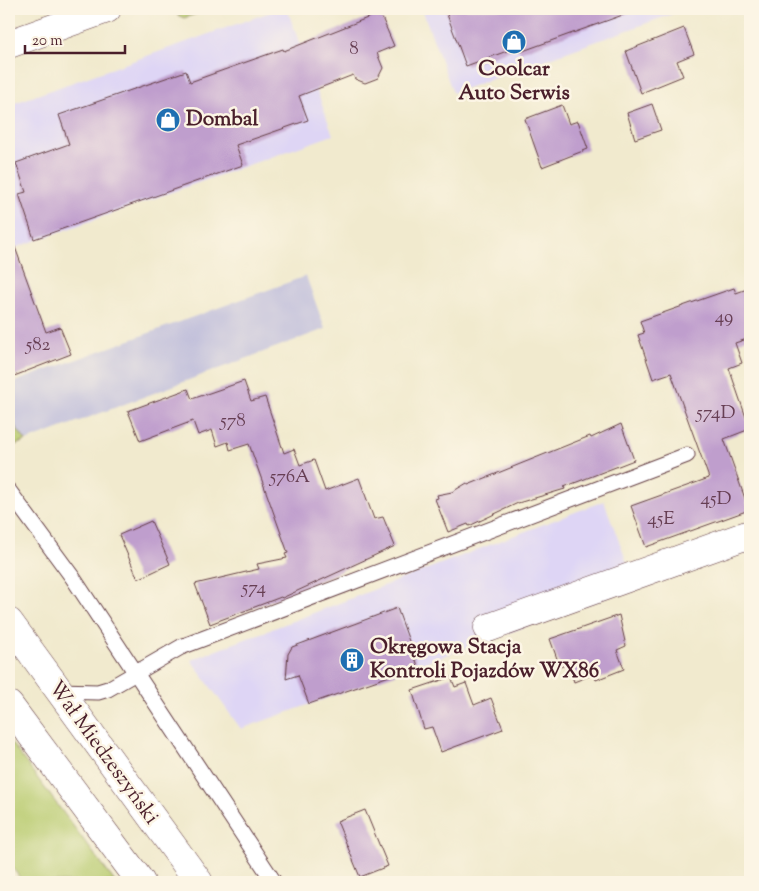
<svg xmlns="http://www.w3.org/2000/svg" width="759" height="891" font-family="'Sorts Mill Goudy',serif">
<rect width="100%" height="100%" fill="#fcf5e5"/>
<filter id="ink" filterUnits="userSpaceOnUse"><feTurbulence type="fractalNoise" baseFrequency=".02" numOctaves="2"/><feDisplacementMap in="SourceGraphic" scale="10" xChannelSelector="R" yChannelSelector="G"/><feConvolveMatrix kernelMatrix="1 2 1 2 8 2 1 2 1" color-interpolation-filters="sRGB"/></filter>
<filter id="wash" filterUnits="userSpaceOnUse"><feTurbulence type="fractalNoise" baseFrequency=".0096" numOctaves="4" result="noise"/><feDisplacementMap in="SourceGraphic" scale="20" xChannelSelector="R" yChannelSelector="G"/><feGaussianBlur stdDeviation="1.12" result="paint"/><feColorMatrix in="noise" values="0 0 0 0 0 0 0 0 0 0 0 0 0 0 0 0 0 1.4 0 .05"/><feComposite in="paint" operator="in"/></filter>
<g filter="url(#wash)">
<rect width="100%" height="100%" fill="#f1eace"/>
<g fill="#ded5f5">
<polygon points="279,9 287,9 333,135 9,250 9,105"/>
<polygon points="422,9 686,9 453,93"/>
<polygon points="604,501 636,587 241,729 191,660"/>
</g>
<polygon fill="#c3c1db" points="306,276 325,329 26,441 9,418 9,384"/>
<g fill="#b8cb6e" stroke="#81754c">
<polygon points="188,9 211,9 184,18 177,15"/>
<polygon points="9,418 26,441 9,447"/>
<polygon points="9,740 115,882 23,882 9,863"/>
</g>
<g id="blocks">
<g fill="#bf9ecd">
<polygon points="445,9 630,9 631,12 520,52 518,47 466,66"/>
<polygon points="380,13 394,46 377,53 383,68 378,78 365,83 355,79 353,75 299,96 308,120 236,145 243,165 34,239 19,194 26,192 16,163 69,144 59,115 186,71 190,82 283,49 284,51"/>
<polygon points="684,28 694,54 677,61 683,76 641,93 626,51"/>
<polygon points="652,104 661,130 635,139 627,113"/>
<polygon points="562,105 569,124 578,121 588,149 542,167 525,119"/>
<polygon points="9,239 12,239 46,332 60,327 71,354 9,378"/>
<polygon points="734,288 736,293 750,288 750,338 735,343 742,363 729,368 750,429 724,439 749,510 646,547 631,506 709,478 671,373 653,379 638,335 644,333 640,321"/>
<polygon points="244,381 251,401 265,397 284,453 294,449 300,465 314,460 325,491 359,478 374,519 383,517 395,546 282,598 281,597 210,624 195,584 259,569 257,564 287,558 285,554 288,553 249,444 230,450 228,442 217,446 212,430 198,435 193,421 140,441 128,411 188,389 192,399"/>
<polygon points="621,424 634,460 564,487 565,489 518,503 469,526 468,524 448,532 435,499 438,498 437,495 452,492 467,483 468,485 590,436 591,438"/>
<polygon points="151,521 170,564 138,579 119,535"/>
<polygon points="397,608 418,666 309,704 298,675 286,679 288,654 292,647"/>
<polygon points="619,615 626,646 617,650 624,669 596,680 594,674 574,682 568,664 560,667 550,639"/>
<polygon points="451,677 455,687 466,683 474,705 491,698 503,729 441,752 432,727 424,729 412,690"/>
<polygon points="365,810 388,866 360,877 337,821"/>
</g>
</g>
</g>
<g filter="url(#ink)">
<use href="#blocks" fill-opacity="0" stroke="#633d43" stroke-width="1"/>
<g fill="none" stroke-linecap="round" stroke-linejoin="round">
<defs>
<g id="service">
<polyline points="9,491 73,578 274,882"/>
<polyline points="57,691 98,692 108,689 181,647 687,455"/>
</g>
<polyline id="minor" points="488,628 750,534"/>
<polyline id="tertiary" points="9,44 107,9"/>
<g id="secondary">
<polyline points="9,622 199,882"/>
<polyline points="9,705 141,882"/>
</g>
</defs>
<use href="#service" stroke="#633d43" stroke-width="17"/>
<use href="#minor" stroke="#633d43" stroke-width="29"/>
<use href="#tertiary" stroke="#633d43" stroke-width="29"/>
<use href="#secondary" stroke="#633d43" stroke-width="29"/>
<use href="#service" stroke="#fff" stroke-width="15"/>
<use href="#minor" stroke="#fff" stroke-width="28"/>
<use href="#tertiary" stroke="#fff" stroke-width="28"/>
<use href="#secondary" stroke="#fff" stroke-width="28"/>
</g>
</g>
<defs>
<symbol id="shop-disc" viewBox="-11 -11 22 22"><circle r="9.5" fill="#1f6fb2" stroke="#fcf5e5"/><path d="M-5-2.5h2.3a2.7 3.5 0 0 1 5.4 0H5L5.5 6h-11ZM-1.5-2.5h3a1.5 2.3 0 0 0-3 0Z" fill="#fff"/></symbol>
<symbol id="building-disc" viewBox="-11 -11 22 22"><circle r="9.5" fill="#1f6fb2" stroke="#fcf5e5"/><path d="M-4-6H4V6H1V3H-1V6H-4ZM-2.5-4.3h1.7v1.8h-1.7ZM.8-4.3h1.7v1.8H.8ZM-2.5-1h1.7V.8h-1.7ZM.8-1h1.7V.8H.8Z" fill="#fff"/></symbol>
</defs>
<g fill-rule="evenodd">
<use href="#shop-disc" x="500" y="28" width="28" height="28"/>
<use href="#shop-disc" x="154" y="106" width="28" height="28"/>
<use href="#building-disc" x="338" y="646" width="28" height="28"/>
</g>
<g text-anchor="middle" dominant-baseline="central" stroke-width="5" stroke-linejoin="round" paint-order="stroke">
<g font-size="19" fill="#673f54">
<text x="354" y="49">8</text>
<text x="724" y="317">49</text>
<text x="38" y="345">582</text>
<text x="716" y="413">574D</text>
<text x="233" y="421">578</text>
<text x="290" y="477">576A</text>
<text x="716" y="499">45D</text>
<text x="661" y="519">45E</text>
<text x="254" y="588">574</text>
</g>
<g font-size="21" font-weight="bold" fill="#4a1f2b" stroke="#fcf5e5" text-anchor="start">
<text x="514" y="70" text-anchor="middle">Coolcar<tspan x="514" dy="24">Auto Serwis</tspan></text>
<text x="186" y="120">Dombal</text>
<text x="370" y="648">Okręgowa Stacja<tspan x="370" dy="24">Kontroli Pojazdów WX86</tspan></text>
</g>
<g font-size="21" fill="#4a1f2b" stroke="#fcf5e5">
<text transform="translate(103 753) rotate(54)">Wał Miedzeszyński</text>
</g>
</g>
<rect width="759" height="891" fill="none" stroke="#fcf5e5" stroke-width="30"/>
<path d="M25 45v8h100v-8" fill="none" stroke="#4a1f2b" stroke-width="2.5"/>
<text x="32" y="45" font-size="15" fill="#4a1f2b" stroke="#fcf5e5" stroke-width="4" paint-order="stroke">20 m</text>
</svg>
